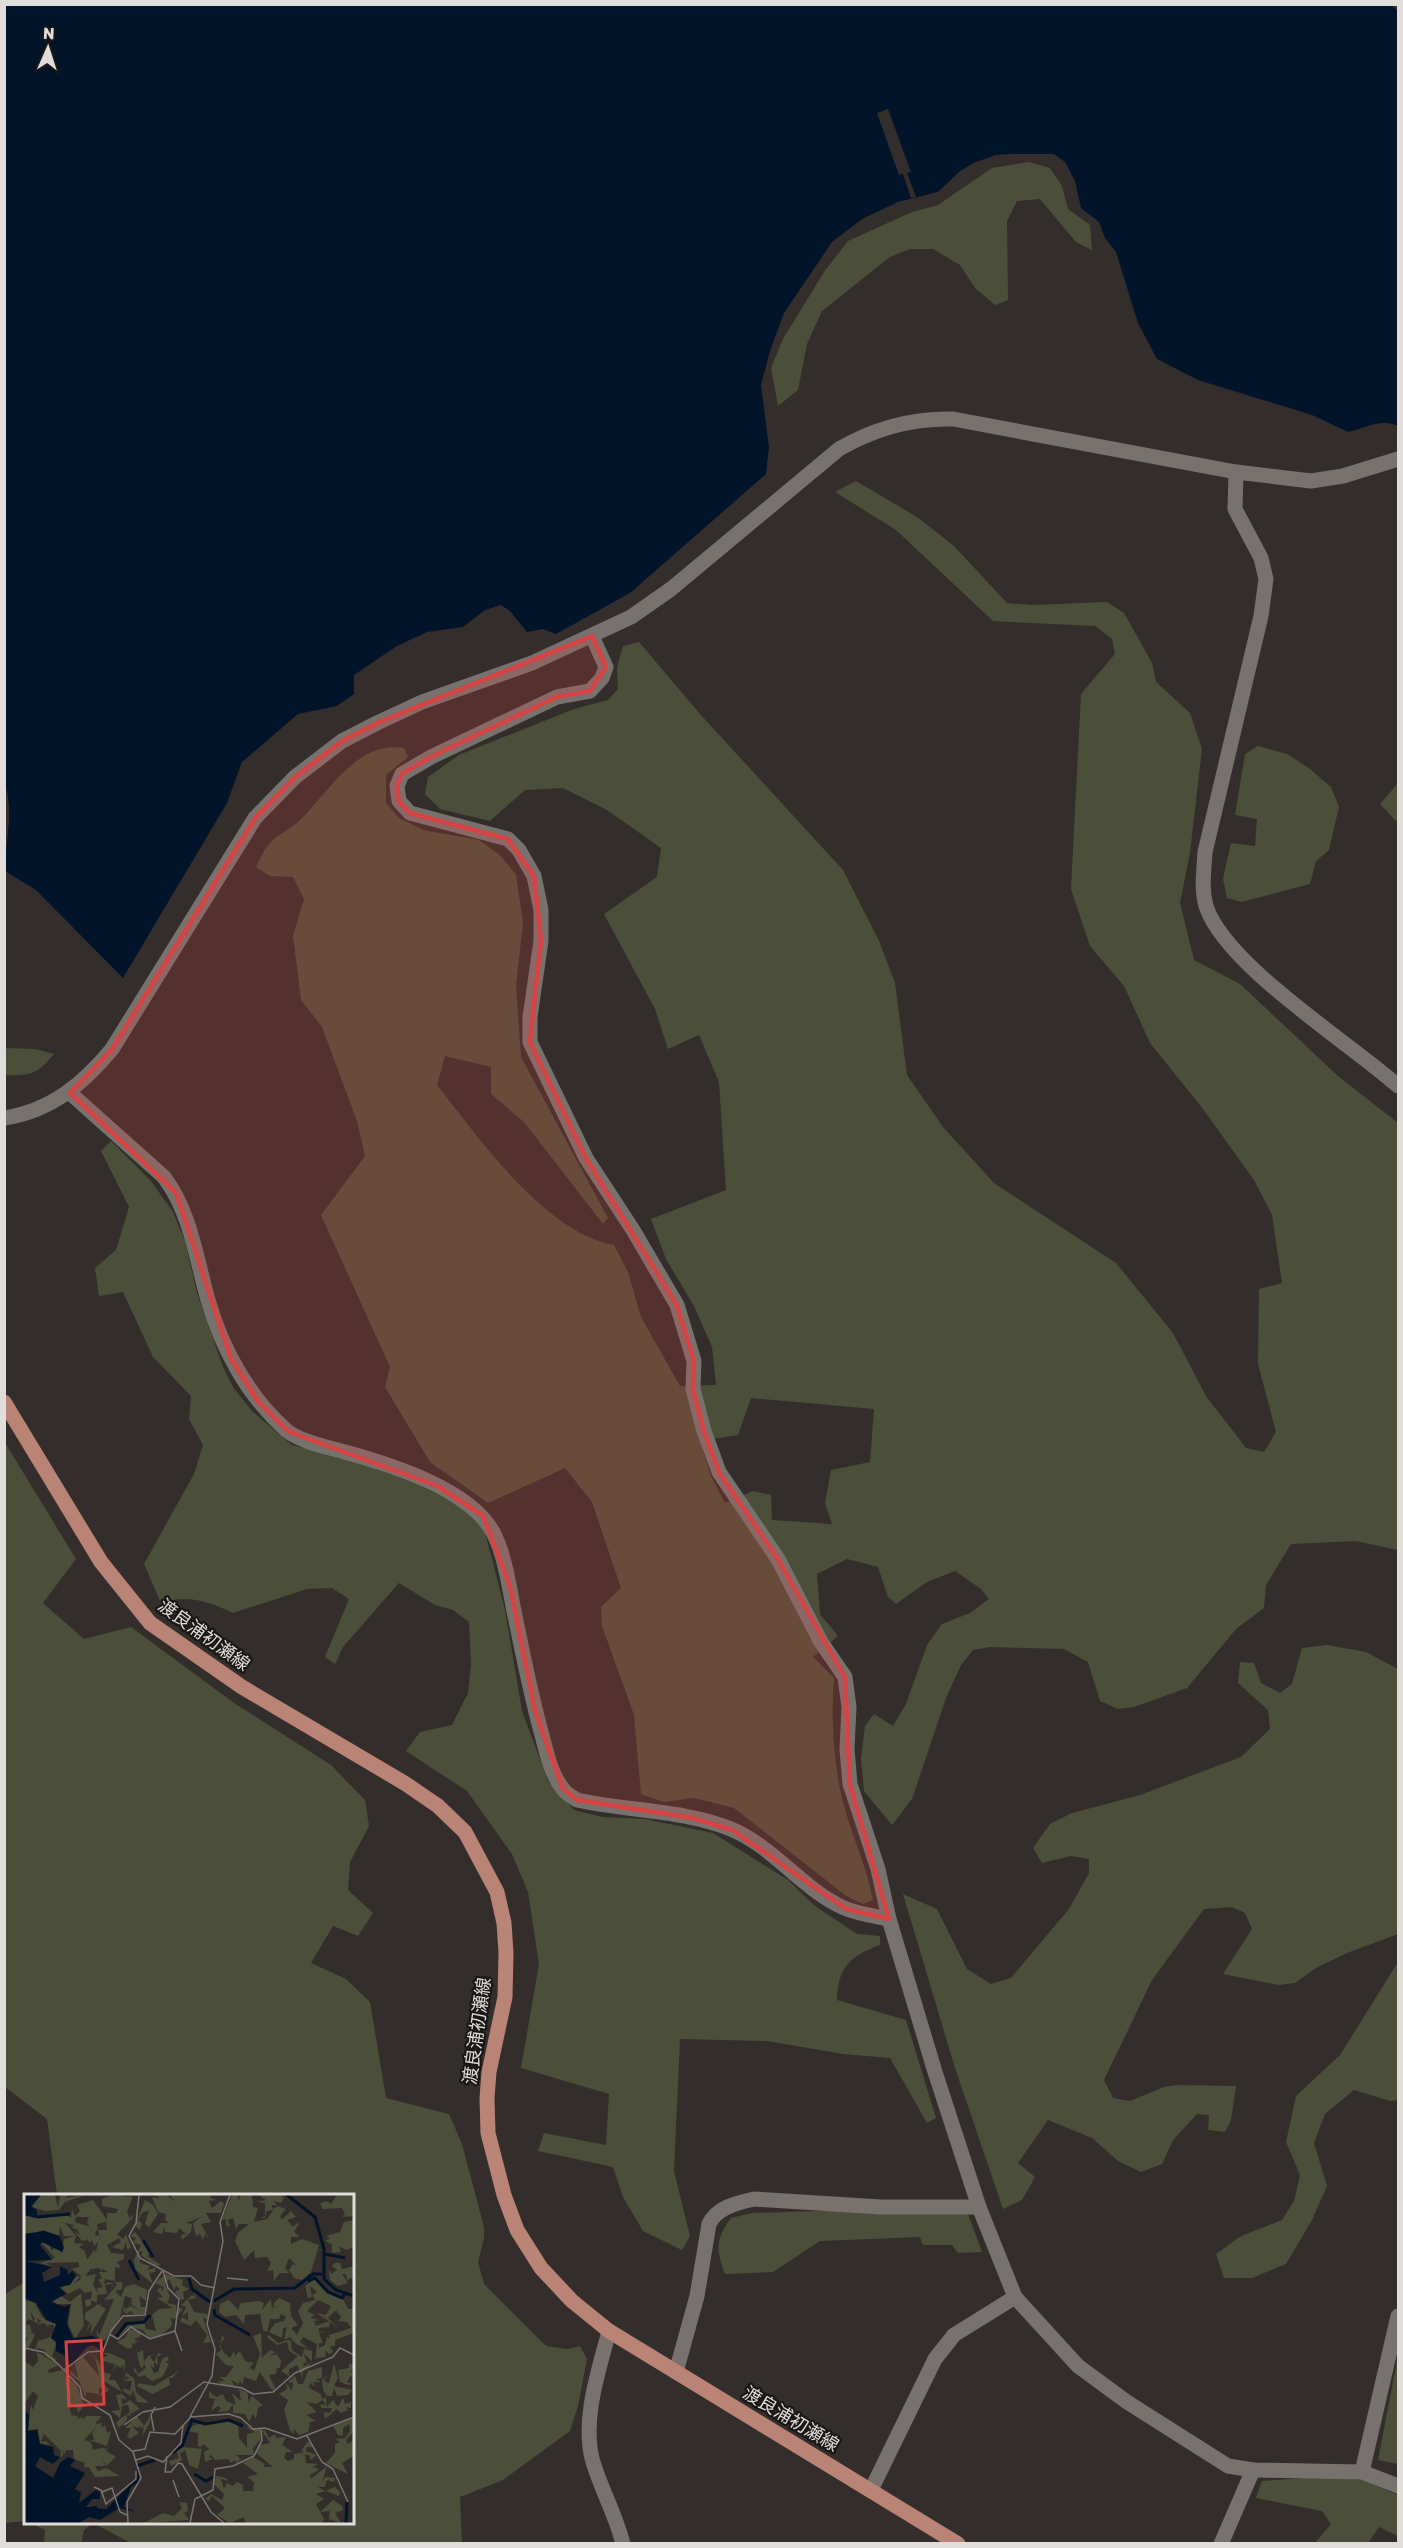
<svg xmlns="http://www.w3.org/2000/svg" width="1403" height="2548" font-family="Rubik,'Noto Sans JP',sans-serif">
<rect width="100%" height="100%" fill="#332e2b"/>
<g fill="#4b4f39" fill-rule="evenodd">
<polygon points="1029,162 1050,168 1062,186 1068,209 1090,225 1092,250 1076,242 1040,199 1017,201 1007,221 1008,300 995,305 975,288 960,265 933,249 910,249 890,257 822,311 807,344 798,390 778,406 771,368 783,339 824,272 848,241 912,212 938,205 992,168"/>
<path d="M856 481 917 517 954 546 1007 603 1032 605 1107 602 1124 613 1152 663 1156 682 1190 713 1202 749 1190 853 1180 903 1194 960 1240 984 1338 1076 1398 1123V1550L1356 1541 1291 1544 1266 1585 1264 1608 1236 1629 1187 1688 1134 1707 1118 1709 1100 1701 1088 1662 1064 1649 990 1647 973 1650 961 1665 946 1698 912 1799 892 1825 864 1791 861 1759 865 1726 874 1714 893 1726 906 1704 927 1645 942 1624 970 1613 989 1599 981 1589 955 1571 927 1582 896 1604 888 1597 878 1567 847 1559 817 1574 820 1614 838 1636 813 1657 834 1678C831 1717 833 1755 841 1794 849 1830 866 1863 873 1900L863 1904 845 1895 734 1808 694 1798 664 1802 641 1794 634 1715 602 1626 601 1607 621 1588 592 1502 565 1468 488 1503 430 1462 385 1387 390 1367 321 1215 365 1156 357 1121 322 1027 301 1000 293 936 304 899 293 877 270 876 256 867C260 859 264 849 270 843 278 834 291 829 299 821 329 793 355 741 404 748L408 757 386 775V803L399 818 423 830 479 840 501 856 516 875 523 923 516 985 521 1057 608 1218 603 1224 524 1122 491 1094V1067L445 1056 437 1085C480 1139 544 1232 614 1245L628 1272 641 1317 680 1386 716 1385 712 1347 694 1306 666 1259 651 1219 726 1190 719 1082 699 1035 668 1049 655 1009 604 914 657 877 661 848 607 810 563 788 525 790 490 821 440 809 425 794 428 777 459 755 574 709 608 700 618 689 617 668 623 646 639 642 700 714 843 870 879 941 895 983 907 1075 943 1127 994 1183 1116 1263 1173 1333 1206 1396 1246 1448 1264 1452 1276 1432 1258 1364 1259 1289 1282 1283 1272 1215 1254 1180 1203 1109 1150 1043 1124 986 1090 946 1071 889 1081 694 1115 654 1112 639 1095 626 993 621 896 530 835 492ZM751 1398 874 1409 870 1462 831 1470 825 1503 832 1524 772 1520 771 1495 753 1491 725 1503 711 1476 700 1441 738 1435Z"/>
<polygon points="1258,746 1287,754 1310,769 1331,787 1339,807 1329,850 1316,861 1310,884 1241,902 1227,898 1223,879 1231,843 1255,846 1257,819 1235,815 1245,754"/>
<polygon points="1398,783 1398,823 1380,804"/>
<path d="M5 1048 35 1049 54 1054C37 1074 31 1076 5 1075Z"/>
<path d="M111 1141 151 1181 173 1212 185 1241 197 1293 223 1367 233 1387 252 1411 292 1445 354 1461 415 1483 471 1511 485 1532 505 1610 522 1711 548 1781 574 1810 602 1817 645 1819 713 1833 788 1880 815 1906 857 1934 880 1936V1945C850 1956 838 1967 837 2000L906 2020 936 2118 927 2123 890 2058 843 2054 767 2041 680 2039 674 2171 690 2236 682 2250 643 2231 623 2197 613 2167 538 2151 544 2133 606 2145 609 2094 521 2068 539 1964 528 1892 512 1854 467 1791 406 1751 420 1732 452 1725 468 1693 471 1664 469 1622 453 1610 435 1605 399 1583 343 1647 335 1664 325 1657 349 1599 332 1588 307 1589 233 1613C209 1602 187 1594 161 1603L144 1564 194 1474 203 1445 189 1419 191 1396 153 1357 123 1292 99 1296 95 1268 116 1250 129 1207 101 1151Z"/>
<polygon points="4,1441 76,1559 43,1603 84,1639 131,1627 234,1703 331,1765 365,1800 369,1826 350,1862 348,1890 373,1913 358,1936 333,1926 311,1963 346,1979 370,2002 386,2098 449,2114 462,2144 484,2227 484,2238 478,2262 484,2284 546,2346 567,2349 580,2346 587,2359 578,2406 570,2431 503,2480 460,2497 462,2543 131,2543 93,2523 84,2530 81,2543 44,2543 45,2530 30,2523 352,2522 352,2196 57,2195 47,2119 5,2087"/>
<polygon points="1327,1645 1366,1652 1398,1669 1398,1934 1347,1953 1316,1968 1295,1983 1279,1985 1223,1974 1252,1929 1245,1913 1232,1907 1204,1909 1152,1980 1104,2080 1113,2098 1130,2101 1164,2087 1178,2085 1236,2086 1231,2120 1225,2132 1208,2130 1209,2115 1197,2114 1173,2140 1162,2164 1141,2172 1118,2161 1092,2138 1048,2120 1018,2163 1035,2177 1022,2200 1003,2209 955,2068 903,1894 937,1909 967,1969 991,1984 1011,1978 1069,1909 1089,1873 1089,1859 1071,1856 1042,1863 1033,1848 1050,1824 1072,1813 1140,1795 1241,1757 1270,1729 1268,1710 1238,1683 1240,1662 1254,1663 1261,1683 1280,1693 1292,1684 1302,1648"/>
<polygon points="1398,1962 1398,2100 1390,2101 1354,2090 1325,2114 1314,2143 1327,2186 1312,2220 1286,2264 1252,2278 1224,2278 1216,2254 1241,2236 1282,2220 1294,2201 1300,2175 1286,2142 1296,2096 1340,2055"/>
<path d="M847 2210 968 2214 982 2252 958 2253 952 2245H923L920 2237 820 2241 773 2272 725 2274C716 2250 715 2240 731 2218L752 2213Z"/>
<polygon points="25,2282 25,2521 5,2523 5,2294"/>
<polygon points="1398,2356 1398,2464 1378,2460"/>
<polygon points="1317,2477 1363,2480 1398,2495 1398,2536 1379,2527 1368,2543 1315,2543 1331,2524 1322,2511 1256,2498 1262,2481"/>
</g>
<path fill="#02142a" d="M4 5H1391L1398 11V426C1382 418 1365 428 1348 432L1312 415 1198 380 1157 359 1138 323 1116 252 1105 238 1099 222 1081 208 1075 181 1065 162 1054 154H1010L996 155 973 163 959 172 938 192 898 202 862 219 832 242 784 313 770 351 761 385 769 447 766 474 630 593 556 634 543 629 527 632 510 611 501 605 485 610 463 627 427 632 397 646 354 675V694L337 706 298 714 242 762 227 803 123 978 36 890 5 871C5 841 15 809 4 782Z"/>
<polygon fill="#332e2b" points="888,109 911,172 907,173 916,197 911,198 903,174 899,175 877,113"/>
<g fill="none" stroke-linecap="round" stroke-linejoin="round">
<g stroke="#78726f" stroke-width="15">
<path d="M1236 472 1235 509 1261 558 1266 579 1261 616 1205 852C1204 870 1201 888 1206 906 1225 965 1350 1043 1398 1086"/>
<polyline points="592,636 606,667 602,678 590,691 557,697 431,757 402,774 397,786 399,801 410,813 508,839 519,850 534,876 541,910 541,941 530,1017 530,1042 586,1158 633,1230 677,1305 694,1361 693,1389 704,1431 719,1472 778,1559 821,1642 845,1677 849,1707 847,1749 850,1784 878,1869 889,1919 935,2072 979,2207 1015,2297 1078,2366 1127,2402 1228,2466 1253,2470 1362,2472 1398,2486"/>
<path d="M70 1093 164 1177C191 1213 196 1258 208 1300 222 1349 248 1396 286 1430 300 1442 328 1447 345 1452 392 1465 469 1489 493 1532 505 1555 509 1586 514 1611 523 1654 531 1697 543 1739 547 1755 552 1776 563 1789 566 1794 573 1797 577 1800 627 1811 684 1810 731 1829 774 1847 802 1889 844 1908 858 1914 875 1916 889 1919"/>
<path d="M4 1118C51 1111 83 1084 112 1049L255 818 295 777 342 741 377 723 422 702 532 663 631 617 671 589 839 449C875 428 911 418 953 419L1236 472 1311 481 1343 476 1398 459"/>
<path d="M609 2331C599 2370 581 2421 593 2462 601 2489 616 2515 623 2544"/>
<path d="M676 2372 697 2296 709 2224C717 2207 737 2203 754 2199L881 2207H979"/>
<polyline points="1362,2472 1398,2316"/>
<polyline points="871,2490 935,2359 954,2335 1015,2297"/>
<polyline points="1221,2544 1253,2470"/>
</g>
<polyline stroke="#b98376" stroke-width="15" points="4,1402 101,1562 150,1623 242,1687 406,1784 438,1806 465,1832 497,1892 504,1923 506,1953 505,1997 489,2072 487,2098 488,2133 504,2195 517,2230 541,2268 572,2301 609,2331 958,2544"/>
</g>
<path fill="#d84343" fill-opacity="0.2" stroke="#d84343" stroke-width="4.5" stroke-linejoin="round" d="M592 636 606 667 590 691 557 697 431 757 402 774 397 786 399 801 410 813 508 839 534 876 541 941 530 1042 586 1158 677 1305 694 1361 693 1389 704 1431 719 1472 778 1559 845 1677 850 1784 889 1919 846 1909 732 1830 692 1818 577 1800 563 1789 535 1711 510 1587 483 1516 437 1486 289 1432 259 1403 231 1359 176 1193 70 1093 112 1049 255 818 295 777 342 741 377 723Z"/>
<g text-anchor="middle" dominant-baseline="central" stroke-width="4.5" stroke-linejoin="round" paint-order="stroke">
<g font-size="18" fill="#e1dddb" stroke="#191715">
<text transform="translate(204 1635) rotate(36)">渡良浦初瀬線</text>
<text transform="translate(477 2031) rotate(-82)">渡良浦初瀬線</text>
<text transform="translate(791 2419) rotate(31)">渡良浦初瀬線</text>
</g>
</g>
<g transform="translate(24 2194)">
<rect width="330" height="330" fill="#332e2b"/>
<path d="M17 1H31L34 14 36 1H45L41 4 61 1 41 8 35 16 21 17 8 13ZM88 1 109 3 103 17 106 26 108 20 109 24 93 40 99 45 102 40 107 54 111 53 103 55 102 47 99 56 88 53 97 48 95 44 83 51 87 59 100 60V65L93 68 97 74 91 73V87L81 85 80 90 86 88 89 90 87 97 88 90 81 91 83 100 73 101V109L67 106V111L62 113 61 106 67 105 68 97 61 99 56 94 44 100 37 94 53 82 56 83 49 90 56 86 57 82 48 75 55 73V68L22 69 29 73 16 69 31 64 18 49H24L28 57 31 53 38 58 40 45 51 42H40L36 32 35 42 19 36 7 41 0 39V21L11 24 42 20 47 24 48 15 51 22 56 17 53 11 69 6 83 26V19H92L94 15 78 12V5ZM65 23 63 28 68 38 74 36 73 30 82 28 83 36H74L78 50 75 41 71 42 72 37 67 38 66 33 51 28 52 23ZM41 29 50 31 48 34 53 35 56 41 50 37 58 47 63 46 61 43 66 49 68 46 70 52 74 48 72 58 70 56 63 66 61 57 55 53 60 50 50 49 52 42ZM75 74 77 77 79 75 84 78H75L78 84 74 86 78 90 75 89 79 93 73 94 74 99 69 91 72 80 61 82 67 75ZM131 1H143L151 8 146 1H187L186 4 193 6 185 7 188 14 197 7 200 10 197 19H182L187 28 177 30 186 46 181 40 179 46 176 40 172 42 169 29 177 23 162 29 168 30 167 38 158 46 157 41 162 40 155 34 153 39 141 38V33L138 40 129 38 137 29H145L141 26 142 20 134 18 128 3 137 5ZM208 1H214V7L217 1H228L229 13 234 14 230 28 243 25 249 16 243 17 241 24H237L241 22V9L233 8 242 6 235 1H259L258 5 262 1 257 9 249 7 253 11H248V15L254 12 262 15 256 22 258 26 267 17 272 23 263 26 269 33 273 29 275 30 270 38 276 43H267V50L278 45 295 51 287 78 278 86 270 84 265 76 269 70 273 72 265 64 261 74 265 79H256L250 87 249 76 243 77 247 69 243 63 231 64 230 56 220 66 211 47 214 39 225 30H215L212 35 209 24 204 26 206 33 202 31V25L198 26ZM313 1H330V22L318 23 321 20 318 14 299 15 296 10 302 7 307 10ZM121 6 129 11 134 20 125 33 121 30 125 16 118 19 114 26 118 30 116 35 119 33 116 36 111 32ZM330 26V53L322 56 315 52 317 58 308 59V50L301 47 306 44 302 42 316 38 320 28ZM111 38 127 59 123 62 137 71 132 72 117 61 119 57 115 58 116 69 126 72 123 76 131 74V78L137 77 125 79 129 90 111 75 110 66 117 51 109 49 112 44 106 42ZM311 69H316L318 75 330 72 328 84 323 86 322 80H318L324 89 314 92 306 86 305 76 308 80 313 76 308 72ZM142 80 159 86 158 91 165 95 159 98 160 106 156 105 151 98 156 95 152 92 150 96 145 85 141 90 146 102 143 109 152 111V119L155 114 159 115 151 125 147 124 148 132 136 142 125 144 119 136 106 133 92 144 107 128H120L122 135 132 137 128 121 135 115 149 114 133 104 139 103 133 96 137 93 138 98 140 93 131 89ZM290 85 301 97 319 105 324 115H330V139L311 146V152H306L309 158 305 160 301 156 302 163 292 164 291 167 293 150 279 143 276 148 285 155 272 150 266 143 260 146 263 133 259 134 258 144 245 138 251 129 260 127 262 123 257 120 255 125H246L243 138 239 136 236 120 221 121 220 130 212 121 201 123 195 118 196 110 205 106 214 116 217 109 235 107 240 109 238 116 247 105 248 117 249 112 254 115 249 110 255 104 266 109 267 122 274 131 267 134 273 141 279 129 274 117 279 109 291 106 288 101 293 98 286 92 288 103 284 104 281 92ZM294 106 307 112 302 121 292 119 305 127 292 132 290 127 296 126 286 124 291 121 283 117ZM312 116 317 123 314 127 323 128 327 134 305 141 306 145 303 143 301 151 295 154V149H299L295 139 303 137 295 138V134L305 133 306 128 315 135 304 124ZM90 88H98V95L91 97 97 103 101 93 110 90 123 96 122 107 115 102 117 113H122L120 120H110L106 117 103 120 99 117 100 111 101 115 107 112 118 118 107 110 108 104 101 102 96 123 80 147 73 142V134L75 142 90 105 80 106 93 91ZM168 95 172 98V104L164 106 170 118 184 120 183 125 179 124 187 148 179 149 183 141 172 126 167 132 157 128 155 131 158 123 164 127V118L158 122 162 113 157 111 168 101 172 103ZM57 99 60 131 51 145 44 130 47 110H33L28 106 37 102 46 108ZM0 106 11 109 18 123 32 130 33 135 30 138V131H24L25 134 20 129 13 131 17 127 13 124 14 129 10 128 11 125 6 117 9 127 4 125 1 130 6 131 8 138 4 139H8L10 140 11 141 4 155 0 152 4 143 0 145ZM74 110 82 115 66 141 68 129 61 139 66 129 61 125V119ZM105 135 116 137 117 142 110 145 116 148 111 147 112 150 107 149 109 153 104 155 93 148 102 143ZM28 138 27 144 32 149 28 163 31 164 32 167 22 162 21 156 14 154 12 157H10L8 156 7 153 11 157 14 147 26 143ZM237 139 238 164 246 156 251 158 245 163 252 160 257 166 256 174H250H253L252 180 245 181 252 196 247 195 236 178 232 187 220 183 219 191 216 187 212 193 213 189 207 186 211 192 198 191 194 187H201L196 183H202L210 172 202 171 192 160 198 155 196 153V147H189V146L197 148 198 142 199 141 200 145 196 150 200 159 206 164 210 157 211 162 216 157 221 167 230 169 223 177 227 174 230 177 236 160 229 142ZM245 141 254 149 264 146 267 147 268 156 278 163 280 155 288 157V167L280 160 283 170 280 168 279 173 288 168 278 179 279 185 273 171 265 175V182L257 177 274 162 265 157 263 148 253 151 243 143ZM119 156 120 168 124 162 129 161 126 163 130 168 134 159 138 160 133 163 134 171 130 168V174L126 171 130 179 134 178 138 165 143 162 145 166 141 168 145 170 138 183 128 187 120 181 115 183 110 177V172L114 180 122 174 120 169 119 174 116 173 113 159ZM13 158 35 171 24 176 25 179 38 176 53 192 60 212 54 219 53 214 45 211 47 221 54 222 53 225 58 223 59 226 62 222H78L71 230 78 229 77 234 81 231 83 239 87 237 83 252 65 246H70L68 239 74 231 60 246 67 248 69 256 78 254 85 255 81 256 92 263 82 272 78 264 81 272H71L74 277 82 274 96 282 71 283 65 273 60 274 61 269 50 265 49 256H42L40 261 39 255V261L36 264 37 257 20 240 17 248 22 247 26 251 16 249 14 235 4 236 7 210 9 216 14 202 9 197 0 210V167L9 173 14 167ZM64 159 71 162 81 179 87 180 85 186H91L98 198 76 185 85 196 75 203 79 195 75 194V200L62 198 61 203 56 188 46 180V176L54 184 51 170 59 163 75 182 71 163ZM77 159H85L101 166V178L110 184 112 198 125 209 113 208 109 196 107 202 99 197 100 194 106 197 108 187H100L105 184 104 182 98 187 102 182 99 170 97 174 87 167 93 172 87 179 92 171 77 166 84 161ZM310 169 314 184 310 192 328 196 324 201 313 202 310 194 308 202H303L299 196 298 186 304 181 300 187 305 189ZM325 169 330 171 327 177 330 183 326 182 323 188 328 190 324 191 316 188 314 176 325 174ZM298 173V184L291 185 297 188H289L292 193 286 189 285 194 297 200 298 205 302 203 303 213 309 206 314 213 319 204 321 210 327 208V214L322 213 324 216 317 219 313 215 301 225 300 218 306 219 308 214H297L296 210 302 211 298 206 293 210 282 208 293 218 282 221 292 227 286 228 284 238 275 241 270 235V241L267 236V240L260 216 264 206 255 200 263 195 262 189 268 197 269 189 264 188 271 182 274 190H279L284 177ZM155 177 148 184H145L146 191 129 200 133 202 113 192 114 189 130 192ZM215 195 224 199V208L228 202 239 211 234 214 232 225 229 220 225 228 221 220 209 219V210L204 217 194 218 197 214 194 212 187 217 191 205 185 204V197L192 203 199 200 202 207 212 211 208 199 217 207ZM98 200 103 206 97 204 99 211 106 206 116 215 106 220 107 223 103 220V226L95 234 92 228 106 218 104 211 98 212 96 224 87 217 96 216 92 201ZM113 222 120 232 126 222V228L118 243 120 232 117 235V231L115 234 108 232 115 239 106 245 103 242 107 234H101ZM330 224V237L322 246 324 250 330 246V262L318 269 324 280 302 269 311 259V250L316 248 311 245 321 244 326 237 325 230 319 234V242L314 241 309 232ZM194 226 214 229 215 244 223 254V240L231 238 222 233 236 235 237 245 229 254 230 261H212L217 265 212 269 211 266 207 269 204 265 191 266 187 261 185 263 189 265 181 268 180 258 185 255 180 250 176 253 174 252V239L163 237 170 231ZM241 236 245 244 251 240 252 244 262 243 258 251 269 258H262L260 264 264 267 270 265V260L280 258 277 257 284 247 290 253H283L282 257 293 261 286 266V262L281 260 282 269 294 270 289 273 293 274 295 276 286 281 287 285 303 272 298 288 301 283 311 284 310 288 303 286 301 293H294L301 297 311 293 316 298 315 302 302 297 292 300 300 305 292 310 300 325 298 329H221L220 323 206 329 193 321 201 314 188 302 185 307 181 305 187 300 198 306 200 300 190 290 192 282 202 284 205 287 197 285 200 295 203 289 209 292 213 288 219 291V297H229L230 288 223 283 234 280 219 269 229 263 241 270 239 273H249L232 259 235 251 246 249 238 237ZM159 253 178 255 174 275 165 271 161 256 156 260 158 266 147 272 145 267 155 264 152 257ZM309 306 318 312 319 316 311 319 317 329 305 325 306 317 296 318ZM155 308 163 309 164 317 160 319 165 326 120 329 139 319 150 322 158 314Z" fill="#4b4f39" fill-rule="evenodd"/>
<path d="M0 1H17L7 12 13 16V24L0 21ZM20 37 36 42 40 54 38 58 18 48 16 51 28 66 2 67 28 73 18 79 20 88 36 81V72L44 76 43 81 49 77 52 82 46 91 35 93 42 100 27 108 41 113 46 110 43 130 49 144 68 142 81 148 78 157 69 151 63 153 46 172 41 162 32 157V147L27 144 32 130 22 126 12 109 0 104V40ZM0 215 5 221 4 237 13 236 16 250 29 253 30 261 36 263 29 270 16 263 11 272 29 284 36 269 44 263 51 266 46 272 61 279 51 295 57 298 55 309 72 296 76 298V305H68L62 313 82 315 111 286 114 274 115 288 107 293 100 313 108 316 111 318 95 314 76 326 65 323 55 329H0Z" fill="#02142a"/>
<path fill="none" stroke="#02142a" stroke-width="3" d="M263 1 291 23 300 55V85L312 96 330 102M13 23 46 20M119 46 129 63M301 60 321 64M105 66 115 86M165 84 168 95 186 108M284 87 291 84 304 98 318 104 321 100M190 107 210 95 271 94 289 80H298M190 115 191 121 226 141M92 143 102 130 120 128 126 121M148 259 158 252 168 226 181 230 205 226 219 232M113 272 131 266M170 280 182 287 189 283M5 329 73 313M19 329 55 319M322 329 323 308"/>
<path fill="none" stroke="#797471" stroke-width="1.5" d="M115 1 112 29 105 42 116 64 150 82H167L177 91 191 94M206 1 196 28 199 47 183 130 191 155 188 182 166 223 205 220 217 224 229 235 241 234 273 245 330 223M139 77 144 94 155 105 151 137 158 157M203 84 224 86M85 140 94 145 107 133 126 145 151 137M0 154 19 158 33 169 56 193 58 204 86 221 95 246M40 176 64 158 79 157 87 137 99 122 121 121 125 97 138 77M100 231 119 218 146 213 180 188 218 194 229 200 249 198 271 179 309 163 316 154 330 161M130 237 127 221 131 213M283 242 298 268 309 275 324 308M95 246 109 258 117 284 103 308 104 329M109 257 121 255 126 238 151 240 166 224M143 262 141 278H147L154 269 158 270 187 318 200 329M112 266 124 262 139 268 157 249 159 231M149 286 155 303M70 293 77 296 82 310 112 285V277M78 298 88 294 96 318 103 321M166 329 171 305 189 296 191 275 209 272 230 262 238 246 237 235"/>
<path fill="#d84343" fill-opacity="0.15" stroke="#d84343" stroke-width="3" d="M77 146 80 210 45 212 42 148Z"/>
<rect width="330" height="330" fill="none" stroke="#e1dddb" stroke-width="3"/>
</g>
<rect width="1403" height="2548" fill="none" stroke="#e1dddb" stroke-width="12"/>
<g transform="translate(48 48) rotate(3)" stroke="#191715" stroke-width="4.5" paint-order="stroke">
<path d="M0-4.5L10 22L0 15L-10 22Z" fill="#e1dddb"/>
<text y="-9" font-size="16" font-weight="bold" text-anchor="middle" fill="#e1dddb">N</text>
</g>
</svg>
